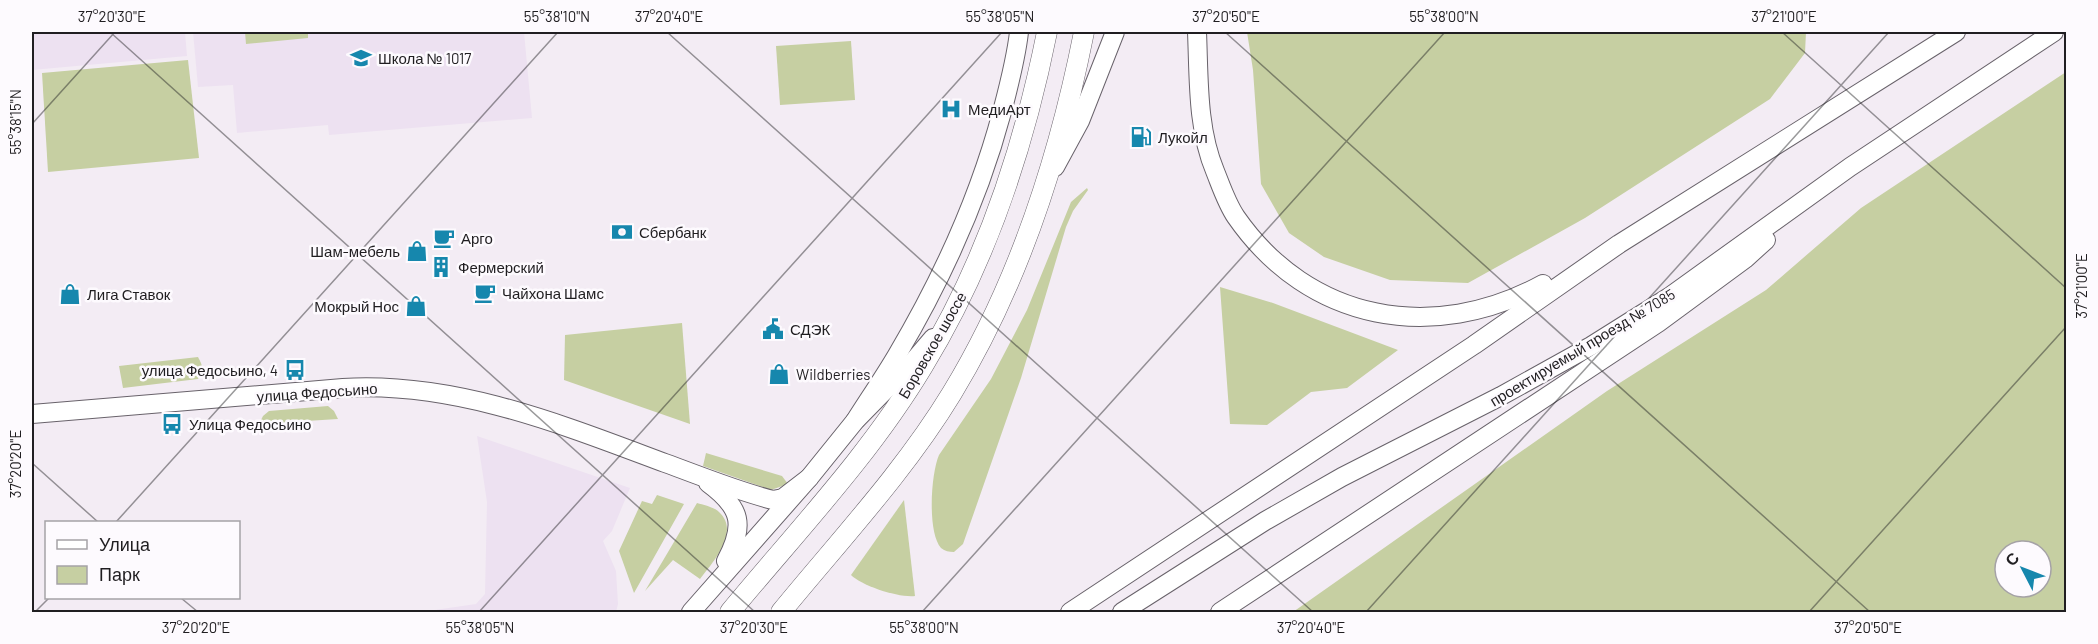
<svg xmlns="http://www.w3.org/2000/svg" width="2098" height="644" font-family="Barlow,sans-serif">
<rect width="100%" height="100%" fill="#f3ecf4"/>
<g fill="#ede1f1">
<polygon points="32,32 185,32 187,56 32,70"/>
<polygon points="193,32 524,32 532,118 329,135 328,125 237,133 233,85 198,87"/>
<polygon points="477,436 630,488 612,531 603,541 616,571 618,604 616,612 421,612 476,604 485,594 487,502"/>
</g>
<g fill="#c6cfa2" fill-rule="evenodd">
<polygon points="245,32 308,32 308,38 246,44"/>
<polygon points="1247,32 1806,32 1805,53 1770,99 1585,218 1468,283 1390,280 1324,257 1289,233 1261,184 1253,70"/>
<polygon points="851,41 855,100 780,105 776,46"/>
<polygon points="188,60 199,158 48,172 42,73"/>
<path d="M2066 72V612H1293L1607 391 1766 290 1861 208ZM2005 551H2041V587H2005Z"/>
<path d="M1087 188 1088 190 1073 211 1066 227 1021 378 963 544 954 552C949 552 945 551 941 548 927 532 931 473 939 455L991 379 1027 310 1071 202Z"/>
<polygon points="1220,287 1273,303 1398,350 1347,388 1311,392 1267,425 1230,424"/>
<polygon points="682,323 690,424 564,380 565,335"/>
<path d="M198 357C203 366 204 370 198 379L123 388 119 366Z"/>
<polygon points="328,406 334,411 338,419 259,424 263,416 269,411"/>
<polygon points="706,453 782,476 788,484 771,490 703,466"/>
<polygon points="657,495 684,504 634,593 619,551 642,501 652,504"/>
<path d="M904 500 915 596C899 598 862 586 851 575Z"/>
<path d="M697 503C704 505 714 507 719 512 741 532 712 563 700 579L673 560 645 591Z"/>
</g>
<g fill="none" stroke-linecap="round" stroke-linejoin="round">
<defs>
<g id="secondary">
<path d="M1197 32C1199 78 1197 128 1215 171 1221 186 1227 204 1236 217 1309 322 1433 344 1543 284"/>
<polyline points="1055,167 1080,121 1115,32"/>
<path d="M32 414 343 388C455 381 563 425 665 463 701 476 737 491 773 500L783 498 809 478"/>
<path d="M855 421C869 399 884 377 897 355 942 279 979 198 1002 112 1009 85 1016 59 1019 32"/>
<path d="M708 483C742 508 745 525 726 561"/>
<polyline points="691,612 809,478 855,421 910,365 933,338"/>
<polyline points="1070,612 1474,345 1619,244 1956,32"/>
<polyline points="1122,612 1265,521 1342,477 1501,396 1591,346 1669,297 1850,167 2054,32"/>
<polyline points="1220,612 1658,323 1745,259 1766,240"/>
</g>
<g id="primary">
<path d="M730 612C796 532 869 456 923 366 985 265 1024 147 1047 32"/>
<path d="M781 612C839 541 904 472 952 393 1019 283 1059 158 1084 32"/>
</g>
</defs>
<use href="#secondary" stroke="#68626a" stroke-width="20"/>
<use href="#primary" stroke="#68626a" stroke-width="21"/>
<use href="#secondary" stroke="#fff" stroke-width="18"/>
<use href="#primary" stroke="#fff" stroke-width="20"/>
</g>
<path fill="none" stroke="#201e21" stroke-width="1.5" stroke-opacity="0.45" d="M110 32 755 612M667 32 1313 612M1225 32 1870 612M1782 32 2066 288M32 124 115 32M32 463 98 522M116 522 558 32M181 598 198 612M35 612 49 598M479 612 1002 32M922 612 1445 32M1366 612 1889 32M1809 612 2066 327"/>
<defs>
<symbol id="school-bare" viewBox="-9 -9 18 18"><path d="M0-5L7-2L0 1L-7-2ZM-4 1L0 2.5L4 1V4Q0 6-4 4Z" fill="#1687ad" stroke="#fdfafe" stroke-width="2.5" paint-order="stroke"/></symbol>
<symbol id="hospital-bare" viewBox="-9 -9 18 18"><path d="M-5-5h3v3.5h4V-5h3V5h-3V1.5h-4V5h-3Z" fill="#1687ad" stroke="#fdfafe" stroke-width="2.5" paint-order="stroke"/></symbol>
<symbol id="fuel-bare" viewBox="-9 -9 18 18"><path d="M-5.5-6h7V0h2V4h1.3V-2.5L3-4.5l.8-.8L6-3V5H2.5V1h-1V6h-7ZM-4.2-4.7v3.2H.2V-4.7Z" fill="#1687ad" stroke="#fdfafe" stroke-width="2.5" paint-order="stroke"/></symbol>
<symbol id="bank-bare" viewBox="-9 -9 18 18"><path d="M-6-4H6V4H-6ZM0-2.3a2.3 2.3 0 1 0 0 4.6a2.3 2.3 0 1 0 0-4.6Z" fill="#1687ad" stroke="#fdfafe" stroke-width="2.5" paint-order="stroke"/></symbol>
<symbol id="cafe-bare" viewBox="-9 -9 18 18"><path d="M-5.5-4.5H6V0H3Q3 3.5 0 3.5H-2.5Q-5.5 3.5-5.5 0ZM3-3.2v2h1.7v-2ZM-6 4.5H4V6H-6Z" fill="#1687ad" stroke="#fdfafe" stroke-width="2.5" paint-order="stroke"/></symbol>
<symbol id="shop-bare" viewBox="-9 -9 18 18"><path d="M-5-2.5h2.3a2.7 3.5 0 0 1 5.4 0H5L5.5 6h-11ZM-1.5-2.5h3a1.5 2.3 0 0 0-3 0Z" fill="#1687ad" stroke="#fdfafe" stroke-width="2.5" paint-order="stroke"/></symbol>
<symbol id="building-bare" viewBox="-9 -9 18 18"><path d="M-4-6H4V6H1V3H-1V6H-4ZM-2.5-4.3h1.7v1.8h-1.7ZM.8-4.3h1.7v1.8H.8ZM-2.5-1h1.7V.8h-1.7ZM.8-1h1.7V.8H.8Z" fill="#1687ad" stroke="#fdfafe" stroke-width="2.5" paint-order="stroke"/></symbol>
<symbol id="civic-bare" viewBox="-9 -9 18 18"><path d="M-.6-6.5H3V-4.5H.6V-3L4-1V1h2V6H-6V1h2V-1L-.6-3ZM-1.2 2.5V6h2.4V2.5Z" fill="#1687ad" stroke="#fdfafe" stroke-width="2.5" paint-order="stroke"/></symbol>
<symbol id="bus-bare" viewBox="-9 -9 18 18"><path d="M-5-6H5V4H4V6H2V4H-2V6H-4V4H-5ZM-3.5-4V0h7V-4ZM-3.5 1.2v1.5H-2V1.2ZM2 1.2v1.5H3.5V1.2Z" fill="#1687ad" stroke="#fdfafe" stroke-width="2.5" paint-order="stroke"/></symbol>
</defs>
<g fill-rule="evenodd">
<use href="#school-bare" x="346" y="43" width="30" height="30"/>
<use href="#hospital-bare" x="936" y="94" width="30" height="30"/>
<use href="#fuel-bare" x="1126" y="122" width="30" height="30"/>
<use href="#bank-bare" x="607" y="217" width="30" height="30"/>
<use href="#cafe-bare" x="429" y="223" width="30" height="30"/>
<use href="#shop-bare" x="402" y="236" width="30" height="30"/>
<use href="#building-bare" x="426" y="252" width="30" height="30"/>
<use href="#cafe-bare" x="470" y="278" width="30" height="30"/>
<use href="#shop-bare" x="55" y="279" width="30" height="30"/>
<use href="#shop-bare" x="401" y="291" width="30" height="30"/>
<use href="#civic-bare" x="758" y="314" width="30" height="30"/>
<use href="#bus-bare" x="280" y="355" width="30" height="30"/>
<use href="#shop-bare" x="764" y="359" width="30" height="30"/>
<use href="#bus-bare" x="157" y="409" width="30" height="30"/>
</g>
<g text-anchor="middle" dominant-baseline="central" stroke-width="5" stroke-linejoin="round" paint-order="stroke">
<g font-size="15" fill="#201e21" stroke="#fdfafe" text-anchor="start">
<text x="378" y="58">Школа № 1017</text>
<text x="968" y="109">МедиАрт</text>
<text x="1158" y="137">Лукойл</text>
<text x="639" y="232">Сбербанк</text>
<text x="461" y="238">Арго</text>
<text x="400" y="251" text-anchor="end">Шам-мебель</text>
<text x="458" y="267">Фермерский</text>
<text x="502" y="293">Чайхона Шамс</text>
<text x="87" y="294">Лига Ставок</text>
<text x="399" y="306" text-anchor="end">Мокрый Нос</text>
<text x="790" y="329">СДЭК</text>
<text x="278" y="370" text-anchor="end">улица Федосьино, 4</text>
<text x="796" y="374">Wildberries</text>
<text x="189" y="424">Улица Федосьино</text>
</g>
<g font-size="15" fill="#201e21" stroke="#fdfafe">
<text transform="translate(932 345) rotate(-60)">Боровское шоссе</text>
<text transform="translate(1582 347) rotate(-31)">проектируемый проезд № 7085</text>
<text transform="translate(317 392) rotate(-4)">улица Федосьино</text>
</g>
</g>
<rect width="2098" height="644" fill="none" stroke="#fdfafe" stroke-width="66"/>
<rect x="45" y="521" width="195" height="78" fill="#fdfafe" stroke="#a5a2a6" stroke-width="1.5"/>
<rect x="57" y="540" width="30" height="9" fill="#ffffff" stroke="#a5a2a6" stroke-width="1.5"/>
<text x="99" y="551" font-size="18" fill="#201e21">Улица</text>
<rect x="57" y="566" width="30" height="18" fill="#c6cfa2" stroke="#a5a2a6" stroke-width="1.5"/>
<text x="99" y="581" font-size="18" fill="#201e21">Парк</text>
<g transform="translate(2023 569) rotate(312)"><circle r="28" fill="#fdfafe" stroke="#a5a2a6" stroke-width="1.5"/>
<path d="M0-4.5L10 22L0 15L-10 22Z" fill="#1687ad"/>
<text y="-9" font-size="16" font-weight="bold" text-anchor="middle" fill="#201e21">С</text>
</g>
<rect x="33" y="33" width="2032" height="578" fill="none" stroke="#201e21" stroke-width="2"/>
<g font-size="15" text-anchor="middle" fill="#201e21">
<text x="112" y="22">37°20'30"E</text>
<text x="557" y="22">55°38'10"N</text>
<text x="669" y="22">37°20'40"E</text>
<text x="1000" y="22">55°38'05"N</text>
<text x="1226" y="22">37°20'50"E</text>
<text x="1444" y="22">55°38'00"N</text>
<text x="1784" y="22">37°21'00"E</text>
<text transform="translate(16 122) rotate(-90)" y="5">55°38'15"N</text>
<text transform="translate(2082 286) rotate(-90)" y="5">37°21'00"E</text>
<text transform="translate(16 464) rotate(-90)" y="5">37°20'20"E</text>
<text x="196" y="633">37°20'20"E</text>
<text x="480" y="633">55°38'05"N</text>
<text x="754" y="633">37°20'30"E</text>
<text x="924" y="633">55°38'00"N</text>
<text x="1311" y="633">37°20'40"E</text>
<text x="1868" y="633">37°20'50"E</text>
</g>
</svg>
